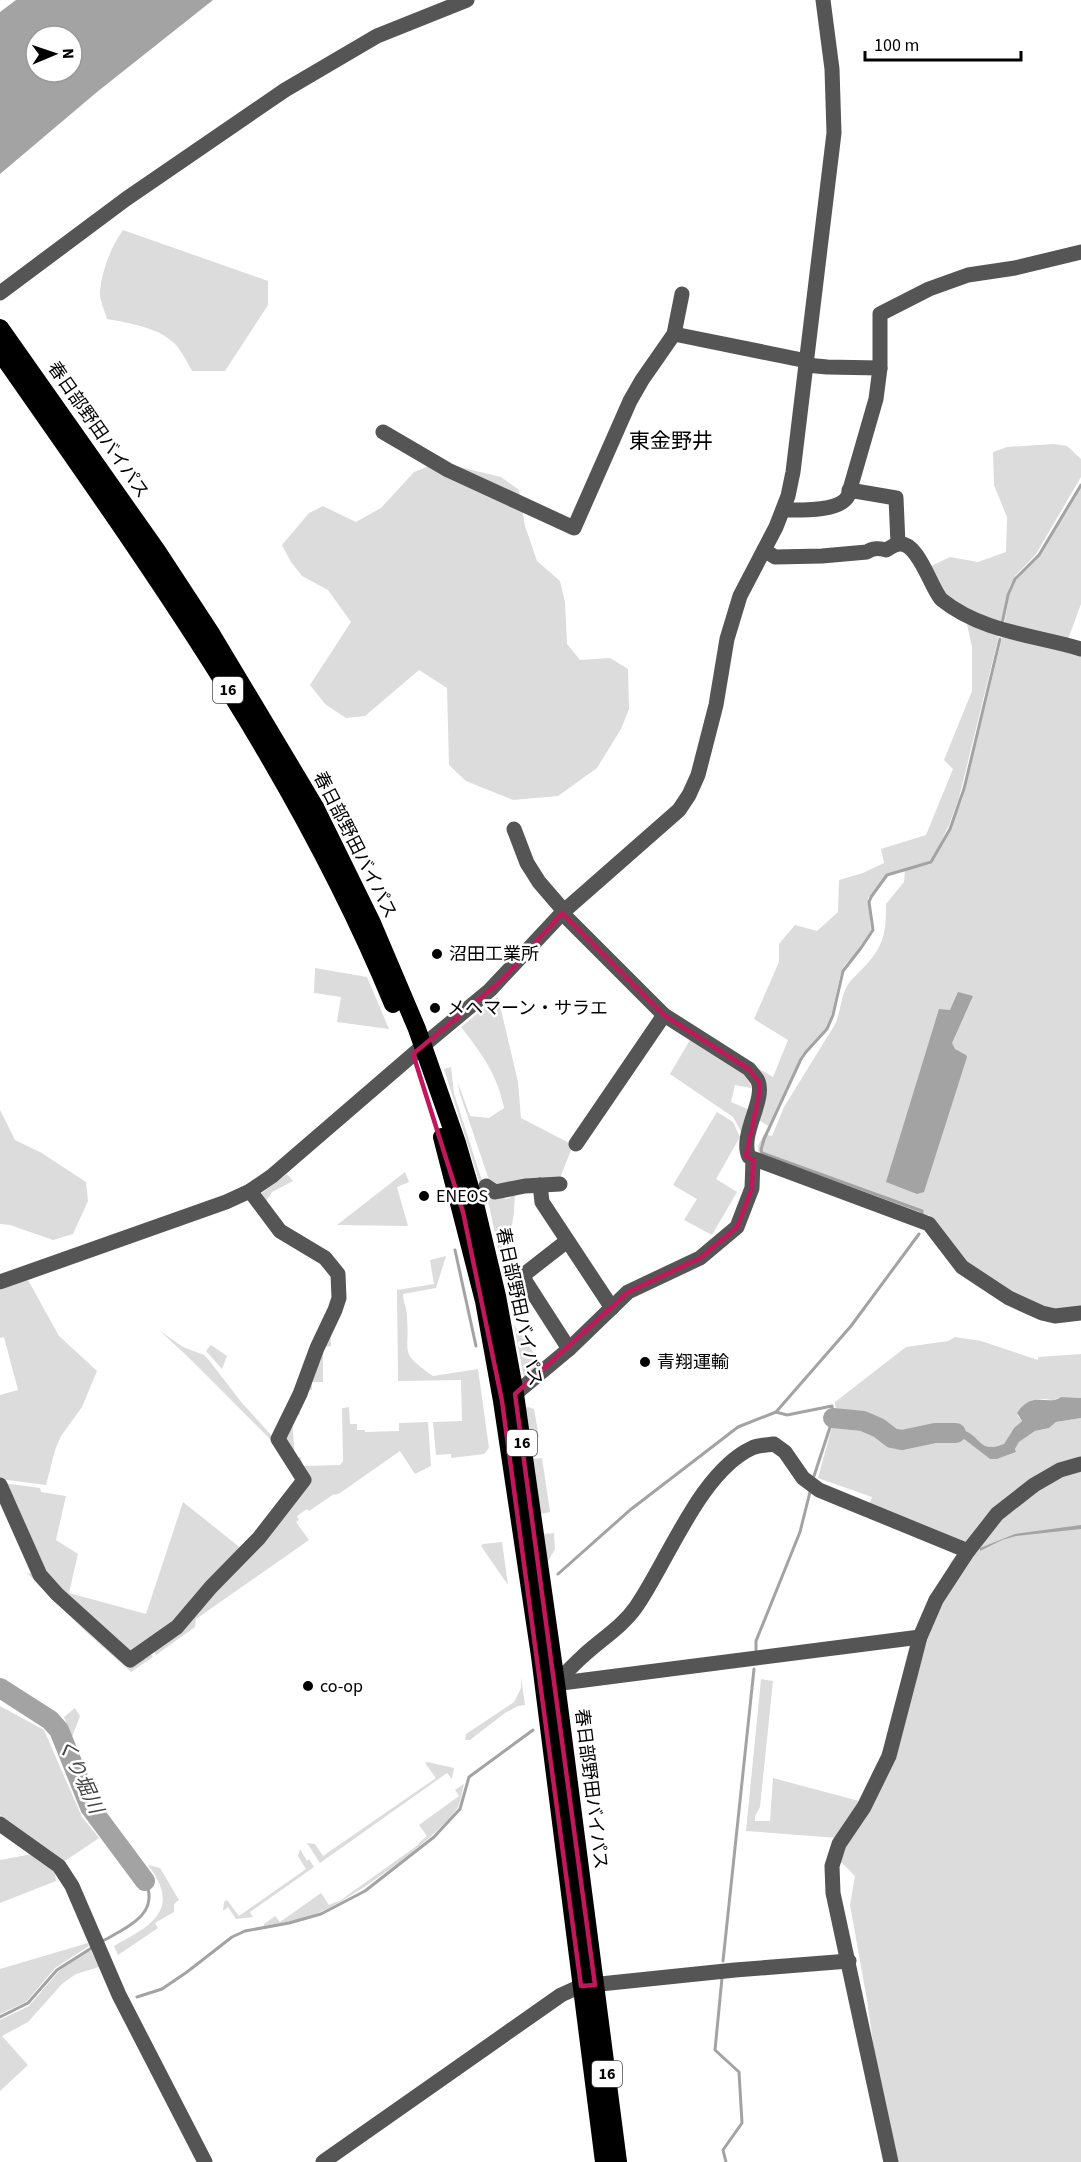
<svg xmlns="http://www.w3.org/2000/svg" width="1081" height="2162" font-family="'Source Sans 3','Noto Sans JP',sans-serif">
<rect width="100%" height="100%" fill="#fff"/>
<g fill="#dcdcdc">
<path d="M123 230 268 281V305L225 371H192C187 362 181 350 174 343 158 327 128 323 107 319 105 311 99 300 100 291 102 270 111 247 123 230Z"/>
<polygon points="1054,444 1067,446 1081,459 1081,477 1036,554 1015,576 1010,586 1006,598 1001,626 949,602 929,567 950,557 978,562 1006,552 1007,517 994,485 993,452 1007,447"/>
<polygon points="439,462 501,477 519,490 525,526 537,561 560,581 565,602 567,644 580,660 610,658 628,669 629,709 621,729 597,768 558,796 513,800 466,781 449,765 447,688 419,670 365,716 346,718 325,704 310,685 351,622 328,590 302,576 291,562 282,545 309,513 323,506 356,522 381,508 414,472"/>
<polygon points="1081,483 1081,604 1067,642 1004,627 1009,596 1016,580 1042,551"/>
<polygon points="966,620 999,635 959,798 949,825 933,858 929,861 887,874 868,898 871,931 859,950 844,966 840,976 832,1013 826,1029 801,1056 768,1126 756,1118 756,1067 773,1077 788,1040 754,1019 779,962 779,944 795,925 817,931 838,912 839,880 863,873 884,863 881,849 926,835 953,769 944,760 972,691 972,647"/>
<path d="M1003 634 1081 656V1308L1054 1311 1016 1295 962 1261 929 1215 918 1216 759 1155 758 1146 764 1134 772 1136 784 1107 834 1026C841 1014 840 998 847 986 852 978 860 972 866 965 885 944 886 931 886 904L904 882 905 870 931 864 951 827 963 798Z"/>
<polygon points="315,968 367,977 389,1029 337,1022 341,997 314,993"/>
<path d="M498 997 518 1082 521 1118 573 1145 560 1178 491 1186 459 1091 458 1083 470 1116 489 1118 504 1108C497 1074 482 1054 461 1027Z"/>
<polygon points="690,1040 749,1078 751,1088 735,1085 731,1102 750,1110 744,1137 733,1117 670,1074"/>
<polygon points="451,1067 454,1093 484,1187 489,1192 506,1199 511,1197 511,1194 515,1193 514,1212 504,1278 489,1205 481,1187 444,1069"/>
<polygon points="0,1110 15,1140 40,1152 86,1182 88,1201 73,1234 53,1240 10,1225 0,1224"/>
<polygon points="717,1112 733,1122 740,1137 716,1179 737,1192 712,1235 684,1220 697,1199 673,1185"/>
<polygon points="405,1172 409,1182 397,1187 408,1226 337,1225"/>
<polygon points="287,1174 293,1181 272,1192 265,1203 262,1198 262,1193"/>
<path d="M446 1256 436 1288 403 1294C403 1301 407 1309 407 1317 410 1355 398 1351 433 1376L478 1369 489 1448 484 1454 451 1458V1454L436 1455 433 1422 462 1421 461 1380 398 1381 397 1290 434 1284 430 1260Z"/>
<polygon points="28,1280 59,1336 97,1371 82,1407 61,1436 55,1450 46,1485 0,1479 0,1395 18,1390 4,1337 0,1338 0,1290"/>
<polygon points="514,1325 541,1363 524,1378"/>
<polygon points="330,1329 331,1346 325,1347 323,1355 323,1382 312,1382 312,1390 309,1390"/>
<polygon points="160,1331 183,1347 204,1355 208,1359 242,1403 273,1437 275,1444 186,1355"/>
<path d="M955 1337 981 1341 1038 1360V1357L1081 1354V1398L1061 1397 1053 1400 1044 1399 1032 1400 1017 1415 1022 1421 1014 1428 1004 1444C976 1453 983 1437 963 1430 942 1424 922 1437 902 1436 891 1435 883 1426 873 1421 862 1416 848 1416 836 1414L835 1402 906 1347 948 1341Z"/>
<polygon points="211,1345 227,1356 222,1369 206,1351"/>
<polygon points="299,1401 300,1415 294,1415 292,1419 295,1458 301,1457 302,1466 340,1465 343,1461 342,1408 349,1407 350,1424 357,1424 357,1430 365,1430 365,1432 399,1431 399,1423 428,1422 431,1466 415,1474 400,1451 340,1493 335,1495 334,1494 309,1511 307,1509 297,1516 299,1520 296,1522 309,1540 196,1619 195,1627 156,1655 153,1649 180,1629 214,1588 262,1540 308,1479 283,1441 282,1436"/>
<polygon points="528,1407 534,1409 539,1437 529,1438 523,1408"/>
<polygon points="1081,1418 1081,1460 1019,1500 1081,1466 1081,2162 894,2162 881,2100 867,2000 850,1905 855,1876 839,1860 844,1844 866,1812 872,1773 905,1717 950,1563 965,1544 869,1505 872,1497 818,1478 833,1423 855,1426 892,1443 900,1444 933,1437 957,1437 964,1439 990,1459 997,1459 1016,1452 1015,1449 1019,1442 1035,1431 1049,1428 1056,1422"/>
<polygon points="542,1458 550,1512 540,1514 532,1459"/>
<polygon points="3,1483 40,1488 41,1492 66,1496 56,1540 78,1554 69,1593 146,1614 183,1502 242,1549 174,1624 130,1654 39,1571"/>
<polygon points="554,1533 555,1549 547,1563 543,1534"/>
<polygon points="502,1542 508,1585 481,1546 483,1544"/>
<polygon points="27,1573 34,1574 130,1665 149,1652 153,1657 131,1672 84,1630"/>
<polygon points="521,1677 525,1705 518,1706 505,1713 470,1740 465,1740 466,1734 514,1702 521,1688"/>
<polygon points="761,1679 773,1681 760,1807 755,1816 755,1821 770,1821 773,1778 859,1801 838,1838 746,1831"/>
<polygon points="0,1706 44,1730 82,1817 99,1838 65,1861 0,1815"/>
<polygon points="75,1708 80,1716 72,1737 64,1717"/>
<polygon points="427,1762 454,1768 452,1779 447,1773 320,1863 307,1843 315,1844 323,1856 436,1778 425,1763"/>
<path d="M464 1784C462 1791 461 1800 458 1807 443 1834 349 1902 318 1913 301 1920 283 1923 264 1926V1924L275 1916 280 1922 321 1893 329 1905 341 1900 418 1845V1844L427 1836 419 1825 459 1796 455 1790Z"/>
<polygon points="300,1849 307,1861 309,1859 314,1867 250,1912 253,1917 236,1919 228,1907 223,1911 224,1902 227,1900 239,1916 306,1869 298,1856"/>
<polygon points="32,1854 55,1872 56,1881 0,1903 0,1860"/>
<path d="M148 1865 160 1868 179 1900 174 1904V1912L155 1923 158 1928 118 1955 114 1946C152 1925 182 1910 148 1865Z"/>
<polygon points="88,1943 89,1946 55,1968 26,2002 0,2014 0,1969"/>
<polygon points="90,1949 99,1967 76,1974 63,1983 28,2022 2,2036 28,2065 0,2091 0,2020 29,2006 59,1971"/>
</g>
<g fill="#a3a3a3" fill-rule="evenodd">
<path d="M16 0H213L97 92 0 174V12ZM36 36H72V72H36Z"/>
<polygon points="958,992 973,996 952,1043 955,1049 966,1055 967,1057 924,1192 917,1194 886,1182 939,1009 950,1010"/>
<path d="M1061 1397 1081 1398V1418L1056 1422 1049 1428 1035 1431 1019 1442 1015 1449 1016 1452 997 1459H990L964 1439 943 1436 933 1437 928 1431C939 1429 952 1427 962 1430 982 1435 977 1454 1004 1444L1014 1428 1022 1421 1017 1413C1033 1389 1046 1407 1061 1397Z"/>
<polygon points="1081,1525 1081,1529 1016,1536 1002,1540 980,1551 980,1548 1015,1534"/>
</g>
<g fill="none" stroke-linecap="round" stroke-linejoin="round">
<g stroke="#a3a3a3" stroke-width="3">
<polyline points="1002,624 1008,595 1015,579 1039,555 1081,485"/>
<polyline points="922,1214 922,1211 762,1153 761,1150 764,1139 801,1059 806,1052 827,1029 833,1015 843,971 861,948 873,930 869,902 871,897 887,875 931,862 950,829 964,789 1000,639"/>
<polyline points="455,1250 476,1346"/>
<polyline points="776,1412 851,1326 919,1234"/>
<polyline points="558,1574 630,1510 738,1427 776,1412 787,1415 832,1406 833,1418 814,1476"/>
<polyline points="756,1650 756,1641 800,1532 810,1492"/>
<path d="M101 1942C127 1927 161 1914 145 1881"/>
<polyline points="723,1961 754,1669"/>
<polyline points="722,1978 715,2050 739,2072 742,2123 723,2150 726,2162"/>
<polyline points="137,1997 162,1989 187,1972 232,1937 245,1931 289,1923 321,1914 365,1891 434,1837 460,1809 469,1777 533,1730"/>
<polyline points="0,2017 28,2003 57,1970 93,1947"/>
</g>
<g stroke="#a3a3a3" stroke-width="20">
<polyline points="833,1418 863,1421 879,1428 892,1438 902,1440 935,1433 956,1433"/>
<polyline points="0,1688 50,1720 59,1730 90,1807 145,1881"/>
</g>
<g stroke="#555" stroke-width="15">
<polyline points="0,293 126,199 285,90 377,36 467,0"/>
<polyline points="674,334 807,361"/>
<polyline points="806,365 827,367 880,368"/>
<polyline points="383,432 448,470 574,528 630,401 642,380 674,334 682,294"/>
<polyline points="849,490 896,498 898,544"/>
<path d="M783 510C799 510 840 512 848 496L876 399 880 368V314L929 289 968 275 1015 268 1081 252"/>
<path d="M764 550 775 557 822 556 867 552C872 548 880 548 886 550 890 548 895 544 899 544 919 541 932 592 942 600 982 632 1034 635 1081 649"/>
<polyline points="514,829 527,863 539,882 564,911"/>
<path d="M562 913 664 1015 749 1069C752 1073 756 1077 758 1081 766 1100 739 1135 749 1157L929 1224 962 1267 1009 1298 1042 1313 1055 1316 1081 1313"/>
<polyline points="576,1144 664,1015"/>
<polyline points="540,1185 542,1202 612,1308"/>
<polyline points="486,1186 495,1192 525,1186 560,1184"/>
<polyline points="567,1241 526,1273 524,1279 569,1349"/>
<polyline points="0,1282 226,1202 250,1191 272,1176 431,1039 490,990 564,911 679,810 689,795 698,775 716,705 727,639 740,596 776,527 788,496 793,472 834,133 832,69 823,0"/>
<polyline points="515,1394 569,1349 628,1292 700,1258 737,1227 752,1188 753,1160"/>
<polyline points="0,1485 40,1575 57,1594 130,1660 177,1627 211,1587 259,1538 304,1480 278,1439 300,1394 317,1348 335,1310 339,1298 338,1274 325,1258 280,1231 250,1191"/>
<path d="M556 1683C565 1674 573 1665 582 1657 600 1640 622 1627 636 1607 668 1561 700 1472 752 1448 758 1445 767 1445 774 1444L785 1452 803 1478 819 1490 968 1551"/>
<polyline points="554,1684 920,1637"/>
<polyline points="0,1824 59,1866 72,1886 119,1995 205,2162"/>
<polyline points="323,2162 561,1995 581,1986 735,1970 849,1961"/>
<polyline points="891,2162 833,1893 832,1866 839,1844 864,1807 889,1756 920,1637 936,1600 968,1551 997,1514 1034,1485 1060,1470 1081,1464"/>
</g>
<g stroke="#000" stroke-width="18">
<polyline points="0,328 157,551 212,635 315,807 372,923 417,1029 457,1143 476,1208 497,1296 515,1394 556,1683 618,2162"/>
<path d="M0 352C145 560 296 768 393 1004"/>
<polyline points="442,1137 484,1301 502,1401 540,1656 604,2162"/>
</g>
</g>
<path fill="none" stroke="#c2185b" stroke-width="4.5" stroke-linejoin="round" d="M562 913 664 1015 749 1069 759 1082V1094L746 1156 753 1160 752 1188 737 1227 700 1258 628 1292 515 1394 595 1985 581 1986 502 1401 463 1212 413 1054 503 979Z"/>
<g fill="#000" stroke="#fff" stroke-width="2">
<circle cx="437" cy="954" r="6"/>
<circle cx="435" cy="1008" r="6"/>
<circle cx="424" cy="1196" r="6"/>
<circle cx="645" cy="1362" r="6"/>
<circle cx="308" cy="1686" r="6"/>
</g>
<g text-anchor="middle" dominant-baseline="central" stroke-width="5" stroke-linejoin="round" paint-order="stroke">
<g fill="#fff" stroke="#4c4c4c" stroke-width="1.5">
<rect x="213" y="677" width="30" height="26" rx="4.5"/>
<rect x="507" y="1430" width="30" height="26" rx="4.5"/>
<rect x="592" y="2061" width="30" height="26" rx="4.5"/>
</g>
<g font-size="16" font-weight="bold" fill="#000">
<text x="228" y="690">16</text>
<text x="522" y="1443">16</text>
<text x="607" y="2074">16</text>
</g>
<g font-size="18" fill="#000" stroke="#fff">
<text transform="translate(98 430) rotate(55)">春日部野田バイパス</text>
<text transform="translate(355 845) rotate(63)">春日部野田バイパス</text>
<text transform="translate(519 1307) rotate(78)">春日部野田バイパス</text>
<text transform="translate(591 1789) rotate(83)">春日部野田バイパス</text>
</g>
<g font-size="18" fill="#000" stroke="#fff" text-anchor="start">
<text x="449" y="954">沼田工業所</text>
<text x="447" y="1008">メヘマーン・サラエ</text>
<text x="436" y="1196">ENEOS</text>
<text x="657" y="1362">青翔運輸</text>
<text x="320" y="1686">co-op</text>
</g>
<g font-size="20" font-style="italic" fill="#444" stroke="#fff">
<text transform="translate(80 1776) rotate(65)">くり堀川</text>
</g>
<g font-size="21" fill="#000" stroke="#fff">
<text x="671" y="441">東金野井</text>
</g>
</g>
<g transform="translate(54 54) rotate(88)"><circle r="28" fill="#ffffff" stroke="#999999" stroke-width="1.5"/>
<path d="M0-4.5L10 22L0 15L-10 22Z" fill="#000000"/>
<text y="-9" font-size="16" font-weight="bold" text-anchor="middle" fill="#000000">N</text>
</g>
<path d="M865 51v9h156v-9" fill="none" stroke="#000000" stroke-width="3"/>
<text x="874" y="51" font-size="18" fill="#000000" stroke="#ffffff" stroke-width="4.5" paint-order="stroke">100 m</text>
</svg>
